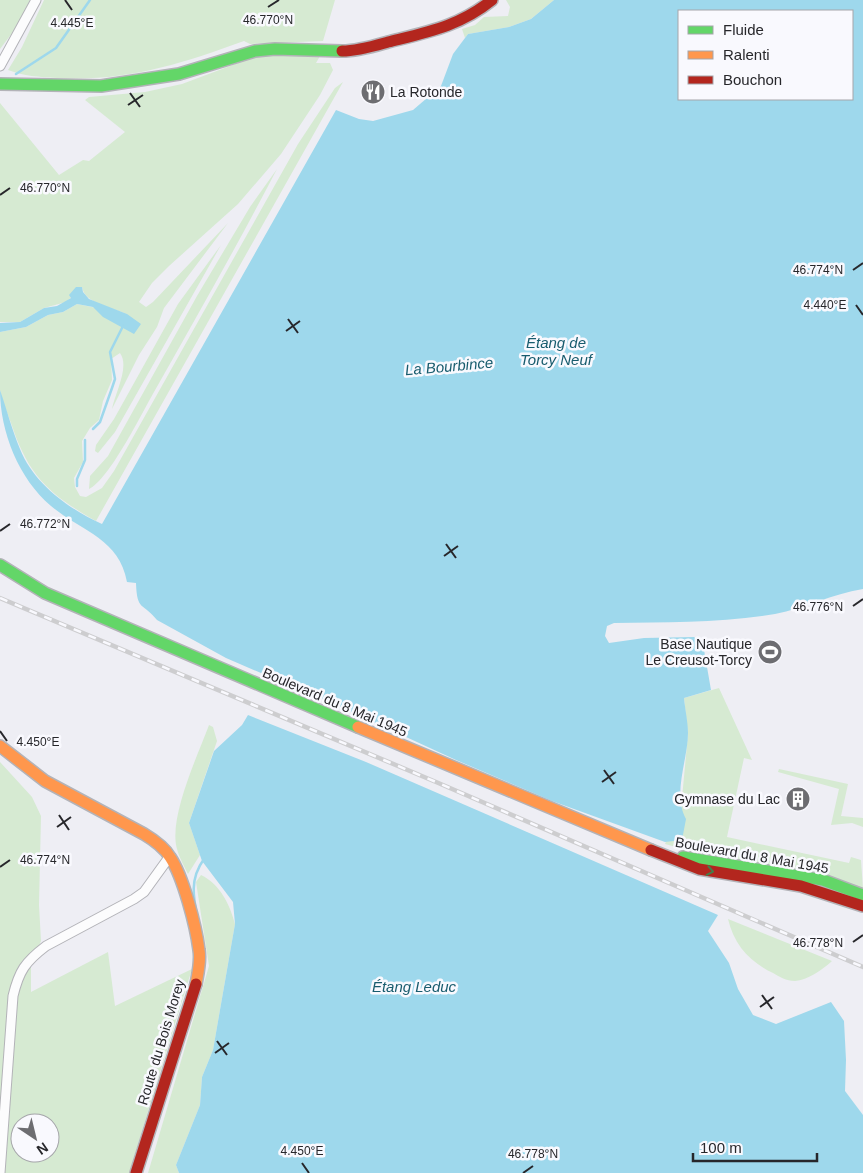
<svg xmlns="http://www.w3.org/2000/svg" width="863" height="1173" font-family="Helvetica,sans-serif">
<rect width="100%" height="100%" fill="#eeeef4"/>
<g fill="#d6ead2" fill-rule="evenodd">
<polygon points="0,0 30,0 19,24 0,49"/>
<path d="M44 0H335L323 41 250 44 244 41C181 64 125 82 57 78 39 77 24 76 8 70L22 47Z"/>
<polygon points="506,0 554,0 531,19 509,27 468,34 465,38 462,29 475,25 484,17 508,16 510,7"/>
<path d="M270 55 320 56 316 63H330L333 70 320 95 281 154 238 204 169 266 152 283 139 302 146 307 153 302 228 223 164 308 157 327 139 355 112 409C115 393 130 367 120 353L111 359 112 380 103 401 99 420 90 428 82 441 83 462 74 478 75 487 80 496 86 497 102 488 114 471 298 144 335 88 343 82 96 521C48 494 28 475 11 423 7 412 2 401 0 390 0 372 0 351 0 332L26 327 48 315 63 312 77 304 127 314C113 308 84 303 82 287L66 302 44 308 20 322H0V103L59 175 83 160 89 161 125 132 85 100 89 97 145 92 182 84 257 56Z"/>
<path d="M277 169C238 244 196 318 154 392 142 413 109 480 89 489L90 476 108 456 197 296 250 207Z"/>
<polygon points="221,245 115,432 98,453 95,451 96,445 114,419 178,304"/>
<polygon points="719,688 752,760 744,758 727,837 849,863 851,857 861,860 863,889 832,877 712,857 665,844 681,809 688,734 684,698"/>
<path d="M209 725 213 727 217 741 189 823 200 855 188 874C184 866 179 857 177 849 168 818 198 755 209 725Z"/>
<path d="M0 762 32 797 41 816 39 905 41 941 31 964V992L108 952 115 1006 192 969 129 1173H0ZM20 1123H50V1153H20Z"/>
<polygon points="779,769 848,784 841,816 863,818 863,827 852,823 831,825 839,789 778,772"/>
<path d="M201 875C220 884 230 905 235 924L213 1050 202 1077 200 1105 176 1165 179 1173H148L209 966 196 882Z"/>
<path d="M728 919 832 961C822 970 808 980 795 981 786 981 780 977 773 973 750 962 734 945 728 919Z"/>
</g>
<g fill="#9ed8ec" fill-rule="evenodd">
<path d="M554 0H863V589C832 594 805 608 775 614 722 623 667 622 614 623L607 626 605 636 609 643 644 638 694 637 703 644 711 690 684 698C685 709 688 722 688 733 688 760 672 794 686 819L682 840 665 842 552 801 456 760 354 713 226 658 157 620C143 602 137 612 136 583L127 582C119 538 82 532 51 506 19 479 0 432 0 390 7 410 12 430 20 449 34 484 69 509 102 524L336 110 359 119 373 121 413 110 441 86 453 54 468 34 509 27 531 19ZM852 11V99H679V11Z"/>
<polygon points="76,287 82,287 83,292 89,299 127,314 141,324 134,334 103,317 93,307 77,304 63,312 48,315 26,327 0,332 0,323 20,322 44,308 57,306 71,298 69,295"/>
<polygon points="248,715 366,762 718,915 708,931 729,963 738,989 753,1015 776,1024 831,1002 844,1021 846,1060 845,1091 863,1115 863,1173 179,1173 176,1165 200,1105 202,1077 213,1050 235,924 233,902 202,861 189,823 214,751 242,725"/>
</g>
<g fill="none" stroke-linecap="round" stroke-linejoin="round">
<g stroke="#9ed8ec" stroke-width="2.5">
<polyline points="16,74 56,48 90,0"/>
<polyline points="93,429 100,422 112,388 115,379 110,352 123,326"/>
<polyline points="77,486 77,479 85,460 85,440"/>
<path d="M200 930C195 904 187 882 204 859"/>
</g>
<defs>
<g id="street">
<polyline points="0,66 36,0"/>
<path d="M0 1173 13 996C19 971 25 962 46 946L134 899 144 892 170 856"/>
</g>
<g id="fast">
<polyline points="0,84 101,86 179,74 255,51 275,49 342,51"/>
<polyline points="0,565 45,593 358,727"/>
<polyline points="683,857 823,880 863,895"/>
</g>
<g id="slow">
<polyline points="358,727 651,850"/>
<path d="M0 746 45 781 144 834C154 840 164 847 170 857 183 876 196 926 199 950 201 961 198 973 196 984"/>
</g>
<g id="jam">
<path d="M342 51C358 51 374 46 388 42 428 32 460 26 492 0"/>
<polyline points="651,850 699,869 801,886 863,906"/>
<polyline points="136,1173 196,984"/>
</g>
</defs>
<use href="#street" stroke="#b3b3b8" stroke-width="11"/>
<use href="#fast" stroke="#b3b3b8" stroke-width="14"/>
<use href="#slow" stroke="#b3b3b8" stroke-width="14"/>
<use href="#jam" stroke="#b3b3b8" stroke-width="14"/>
<use href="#street" stroke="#fcfcfd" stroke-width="9"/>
<use href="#fast" stroke="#63d668" stroke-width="11"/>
<use href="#slow" stroke="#ff974d" stroke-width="11"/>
<use href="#jam" stroke="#b3261e" stroke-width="11"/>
<defs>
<polyline id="rail" points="0,598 436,782 863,967"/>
</defs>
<use href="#rail" stroke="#cdcdcf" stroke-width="4.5"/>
<use href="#rail" stroke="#f9f9fe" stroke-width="2.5" stroke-dasharray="8" stroke-linecap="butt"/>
</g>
<defs><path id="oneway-chevron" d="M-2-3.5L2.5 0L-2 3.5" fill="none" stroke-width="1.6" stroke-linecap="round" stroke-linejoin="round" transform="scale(1.25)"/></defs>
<use stroke="#457e4a" href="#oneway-chevron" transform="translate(710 871) rotate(11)"/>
<path fill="none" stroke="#27272b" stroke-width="2" d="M65 0 72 10M268 7 279 0M130 93 140 107M128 105 143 95M0 195 10 188M853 270 863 263M856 305 863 315M288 319 298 333M286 331 300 321M0 531 10 524M446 544 456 558M444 556 458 546M853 606 863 599M0 731 7 741M604 770 614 784M602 782 616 772M59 815 69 830M57 827 71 817M0 867 10 860M853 942 863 935M762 995 772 1009M760 1007 774 997M217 1041 227 1055M215 1053 229 1043M302 1163 309 1173M523 1173 533 1166"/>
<defs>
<symbol id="restaurant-disc" viewBox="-11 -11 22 22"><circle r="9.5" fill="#6d6d71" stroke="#f9f9fe"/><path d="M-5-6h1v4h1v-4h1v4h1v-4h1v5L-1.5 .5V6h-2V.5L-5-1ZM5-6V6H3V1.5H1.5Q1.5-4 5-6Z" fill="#fff"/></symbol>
<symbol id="stadium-disc" viewBox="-11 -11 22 22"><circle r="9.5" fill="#6d6d71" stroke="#f9f9fe"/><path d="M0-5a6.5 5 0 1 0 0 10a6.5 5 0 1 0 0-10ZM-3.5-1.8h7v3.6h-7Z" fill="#fff"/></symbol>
<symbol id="building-disc" viewBox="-11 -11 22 22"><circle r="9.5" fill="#6d6d71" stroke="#f9f9fe"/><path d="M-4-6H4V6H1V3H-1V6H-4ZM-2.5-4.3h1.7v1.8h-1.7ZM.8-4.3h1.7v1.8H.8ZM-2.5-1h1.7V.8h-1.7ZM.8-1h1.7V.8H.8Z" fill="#fff"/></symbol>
</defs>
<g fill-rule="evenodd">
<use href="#restaurant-disc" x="359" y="78" width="28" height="28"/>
<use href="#stadium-disc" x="756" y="638" width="28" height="28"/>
<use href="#building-disc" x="784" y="785" width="28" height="28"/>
</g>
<g text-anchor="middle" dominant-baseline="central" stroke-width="5" stroke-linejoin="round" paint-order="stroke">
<g font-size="14" fill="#27272b" stroke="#f9f9fe" text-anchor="end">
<text x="390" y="92" text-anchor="start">La Rotonde</text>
<text x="752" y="644">Base Nautique<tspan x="752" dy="16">Le Creusot-Torcy</tspan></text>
<text x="780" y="799">Gymnase du Lac</text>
</g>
<g font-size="14" fill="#27272b" stroke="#f9f9fe">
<text transform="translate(335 702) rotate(23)">Boulevard du 8 Mai 1945</text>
<text transform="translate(752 855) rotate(10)">Boulevard du 8 Mai 1945</text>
<text transform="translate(161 1042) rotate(-73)">Route du Bois Morey</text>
</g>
<g font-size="15" font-style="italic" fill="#185c6e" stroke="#f9f9fe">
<text x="556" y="342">Étang de<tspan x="556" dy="17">Torcy Neuf</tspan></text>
<text transform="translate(449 366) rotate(-5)">La Bourbince</text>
<text x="414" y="986">Étang Leduc</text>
</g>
</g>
<g font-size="12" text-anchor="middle" fill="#27272b" stroke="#f9f9fe" stroke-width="5" stroke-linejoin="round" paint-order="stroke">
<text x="268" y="24">46.770°N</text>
<text x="72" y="27">4.445°E</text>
<text x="45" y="192">46.770°N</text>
<text x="818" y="274">46.774°N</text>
<text x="825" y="309">4.440°E</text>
<text x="45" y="528">46.772°N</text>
<text x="818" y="611">46.776°N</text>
<text x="38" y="746">4.450°E</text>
<text x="45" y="864">46.774°N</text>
<text x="818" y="947">46.778°N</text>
<text x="302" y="1155">4.450°E</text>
<text x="533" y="1158">46.778°N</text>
</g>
<rect x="678" y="10" width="175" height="90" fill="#f9f9fe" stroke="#a5a5aa"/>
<rect x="688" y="26" width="25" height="8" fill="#63d668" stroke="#a5a5aa"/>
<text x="723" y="35" font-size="15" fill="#27272b">Fluide</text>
<rect x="688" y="51" width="25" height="8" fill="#ff974d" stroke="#a5a5aa"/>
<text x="723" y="60" font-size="15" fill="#27272b">Ralenti</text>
<rect x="688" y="76" width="25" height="8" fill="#b3261e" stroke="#a5a5aa"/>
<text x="723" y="85" font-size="15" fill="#27272b">Bouchon</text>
<g transform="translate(35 1138) rotate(145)"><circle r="24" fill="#f9f9fe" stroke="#a5a5aa"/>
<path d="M0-4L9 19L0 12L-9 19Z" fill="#6d6d71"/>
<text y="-8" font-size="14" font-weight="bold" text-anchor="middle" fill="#27272b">N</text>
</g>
<path d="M693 1153v8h124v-8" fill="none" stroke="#27272b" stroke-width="2.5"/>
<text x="700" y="1153" font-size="15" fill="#27272b" stroke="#f9f9fe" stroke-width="4" paint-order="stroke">100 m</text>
</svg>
